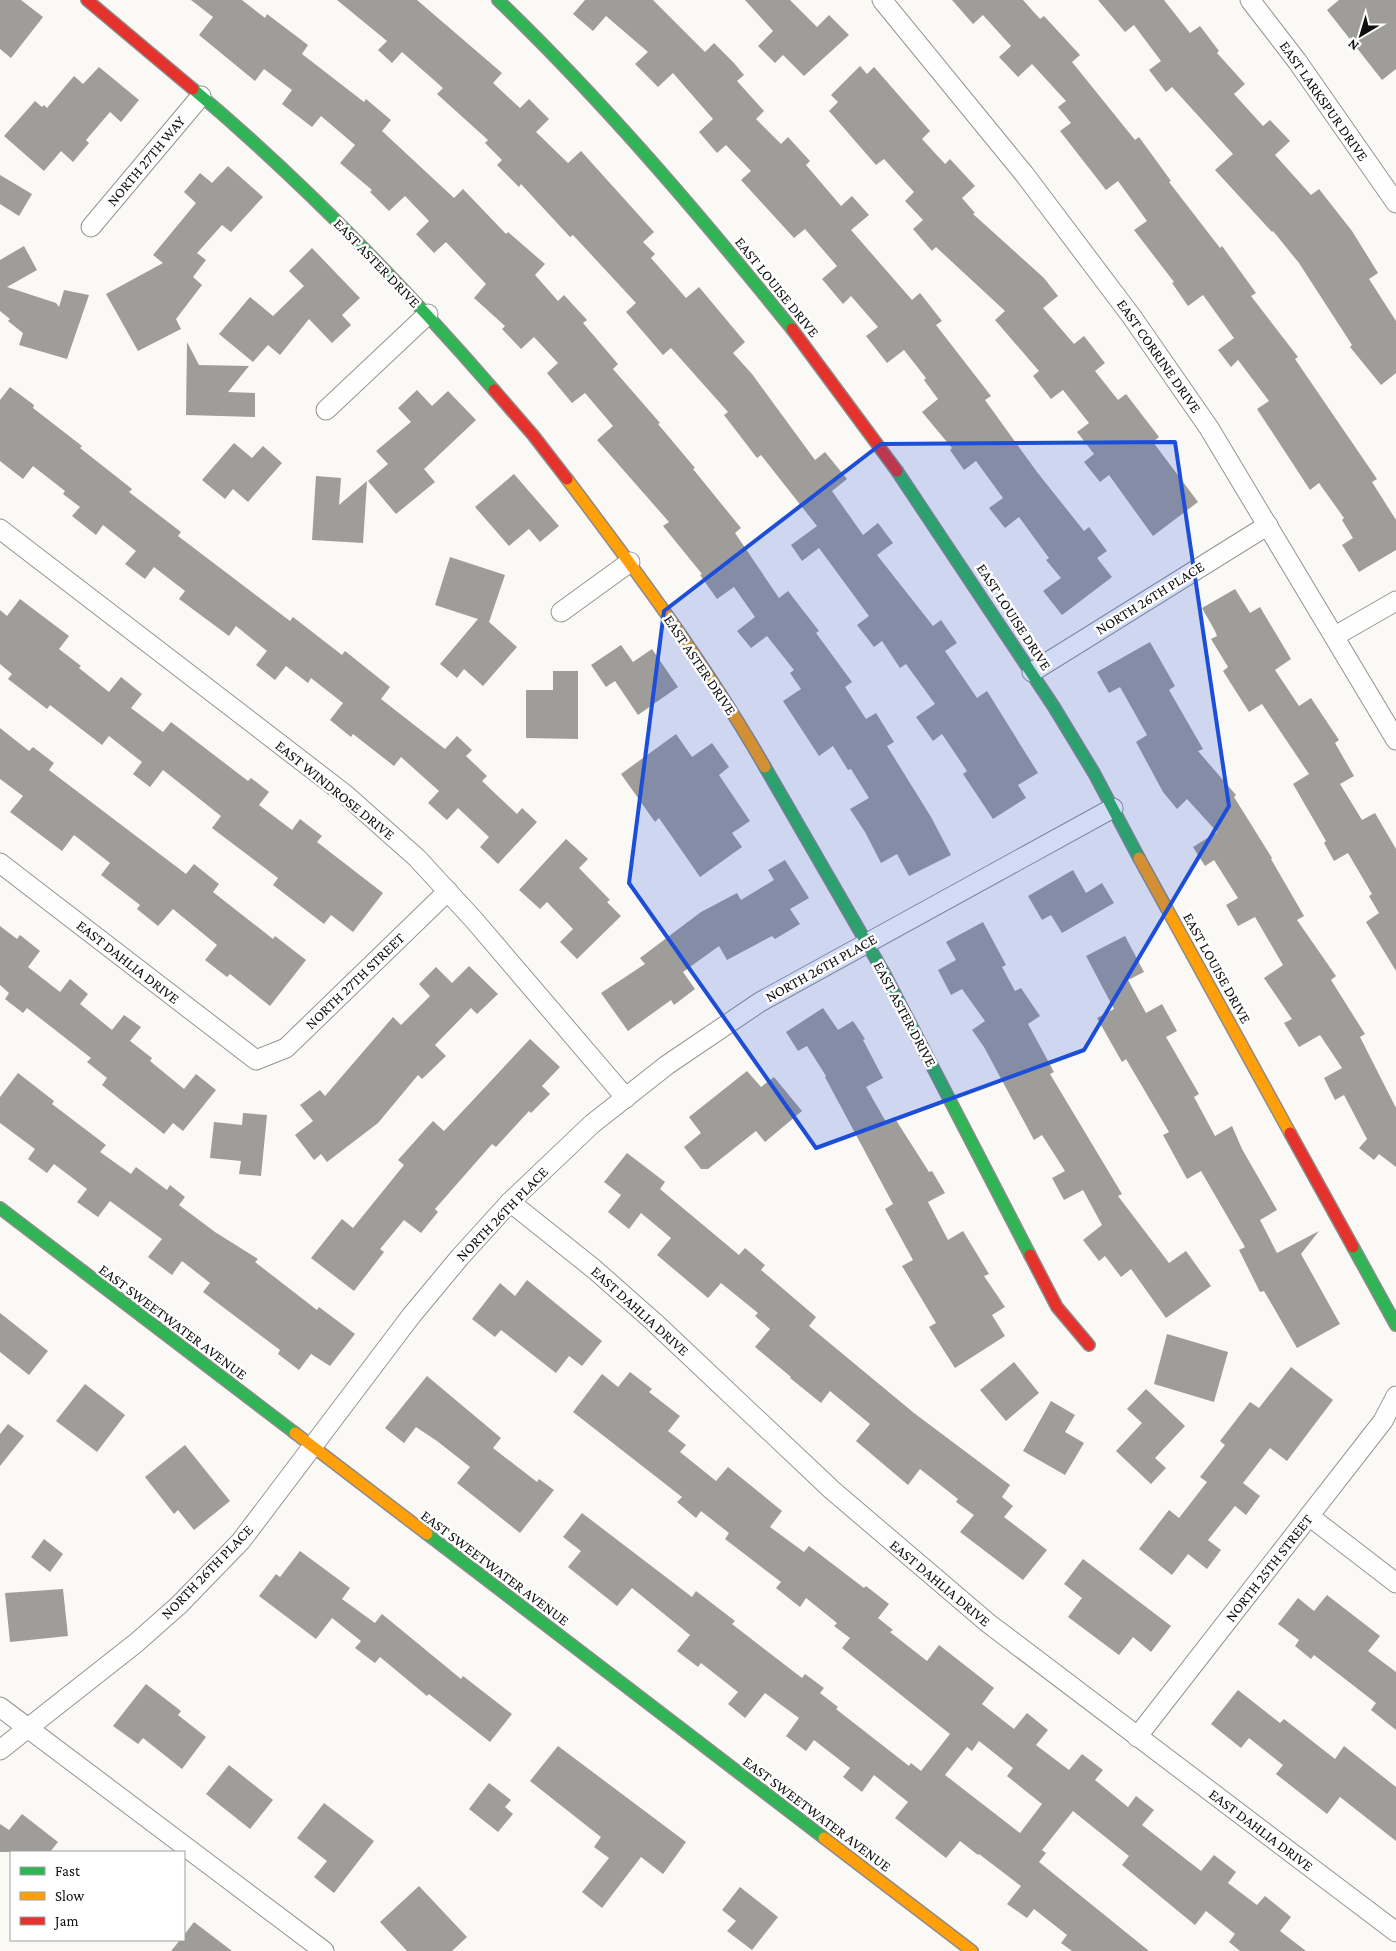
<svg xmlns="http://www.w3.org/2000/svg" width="1396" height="1951" font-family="'Crimson Pro',serif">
<rect width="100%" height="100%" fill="#fbf9f5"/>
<g fill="#9f9d9a" fill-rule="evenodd">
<polygon points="0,0 21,0 43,17 11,58 0,49"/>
<polygon points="191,0 242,0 265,18 267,14 308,45 302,54 364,102 366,99 391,120 382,131 454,198 463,189 506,234 508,232 545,264 535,275 558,301 564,295 587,320 583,323 618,364 613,369 660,423 658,424 695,468 693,469 741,528 735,533 779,598 788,591 819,631 816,633 852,682 845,687 866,719 876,713 894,742 887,746 931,817 951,855 909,876 897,854 881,863 865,832 850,809 869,798 851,769 848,770 833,746 819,756 783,701 801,689 790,673 794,670 767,636 751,648 737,631 755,617 734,587 717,599 700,575 702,574 663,526 669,522 597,440 613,426 585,393 572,403 547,373 558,363 534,337 521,349 502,329 505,326 474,298 486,284 446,242 434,253 416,234 429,221 405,196 389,211 370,192 372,190 340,163 355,145 321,116 312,127 282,104 292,90 264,69 255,81 199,35 213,17"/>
<polygon points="337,0 417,0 502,73 493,83 520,108 529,99 549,119 536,132 568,163 581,151 654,232 643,242 655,254 651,258 686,298 699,287 745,342 733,353 752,374 815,460 825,452 847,479 832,491 863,535 878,523 893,543 877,555 933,626 941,620 957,643 945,651 977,698 987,691 1038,773 1018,785 1026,798 993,819 963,774 967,771 942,734 933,741 916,717 935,704 906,664 900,668 882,641 874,647 857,625 869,616 819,548 802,561 791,545 817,526 761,455 757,458 724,415 728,412 671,348 663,355 626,312 636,303 573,235 570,237 521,184 519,187 497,165 502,160 485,143 488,140 437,94 443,88 402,52 392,63 378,50 387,41"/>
<polygon points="585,0 653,0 705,52 714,43 734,63 744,75 737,81 764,111 756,119 781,144 788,137 810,161 806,165 841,206 852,196 869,215 851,230 912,300 920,293 942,321 936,325 991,396 985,400 1037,472 1084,531 1089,527 1107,551 1097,558 1112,577 1062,615 1043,591 1061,578 1046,560 1049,558 1019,517 1005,528 989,508 1003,498 976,461 964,470 950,450 952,448 922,412 938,399 924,380 926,378 904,350 887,363 866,336 878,327 851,296 843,304 822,279 837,266 805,229 794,238 741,180 751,171 726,145 717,153 699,132 713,119 673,73 658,87 635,64 648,52 606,16 593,31 573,14"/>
<polygon points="745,0 790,0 817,27 829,15 849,35 804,76 783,55 775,63 758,46 773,31"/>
<polygon points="952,0 1023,0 1040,19 1044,16 1080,55 1072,62 1135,140 1139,137 1171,181 1169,182 1220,248 1222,246 1256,293 1251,296 1298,357 1295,359 1377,479 1372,482 1396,520 1396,550 1359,572 1342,545 1353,538 1342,520 1344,518 1319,483 1310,490 1257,409 1269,401 1238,360 1231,367 1218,350 1234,338 1203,295 1188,306 1172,283 1174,282 1134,230 1147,221 1118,181 1106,190 1060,131 1071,123 1058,107 1066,101 1032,64 1018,77 999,57 1011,46 983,15 973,24"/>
<polygon points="1098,0 1164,0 1190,33 1200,26 1219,51 1217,53 1245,84 1234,94 1263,126 1270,120 1290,141 1275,155 1311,195 1319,189 1352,231 1378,273 1369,279 1396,321 1396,373 1381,385 1350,347 1352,345 1299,263 1273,231 1272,232 1215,170 1233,154 1172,87 1166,92 1149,70 1161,61 1134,25 1125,32"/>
<polygon points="1339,0 1396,0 1396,69 1382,80 1327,10"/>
<polygon points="860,66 867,74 874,67 930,131 922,139 945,164 950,159 975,186 962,198 975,213 973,214 1044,278 1058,296 1043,308 1074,344 1084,336 1105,363 1095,371 1118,400 1126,394 1159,437 1153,442 1198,502 1153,536 1109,475 1100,482 1084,462 1094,454 1077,432 1089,423 1063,390 1051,399 1033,376 1039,371 995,320 1005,311 936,247 932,251 913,229 923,220 905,201 914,192 884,159 876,165 829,111 838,102 831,95"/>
<polygon points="99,67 139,100 121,122 110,112 86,140 89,143 73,162 61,151 44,171 4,136 35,101 42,107 44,105 47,108 74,76 83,84"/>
<polygon points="228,166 263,197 231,232 222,225 197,253 206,260 193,277 202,285 176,319 181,329 138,351 106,294 163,263 153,255 196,203 184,192 200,173 212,183"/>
<polygon points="0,175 32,194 19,216 0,204"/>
<polygon points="24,246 37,270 7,287 56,303 59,307 64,290 89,295 67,359 19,345 23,333 8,321 10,319 0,311 0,260"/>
<polygon points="312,248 360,298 342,315 351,325 332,343 309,319 280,355 268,345 253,362 219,334 250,297 273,316 304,286 289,271"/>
<polygon points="187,342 199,365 249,366 228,392 255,393 255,417 186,415"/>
<polygon points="10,387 34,405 33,408 82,446 80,448 132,489 129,492 181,532 178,536 290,621 293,617 342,655 345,651 390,687 381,699 445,749 457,736 472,750 466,756 487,776 482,781 517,814 522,808 537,822 498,864 480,847 489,837 458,808 447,820 428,803 439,791 401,757 394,766 353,734 351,737 330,720 343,703 311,678 308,683 286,666 275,680 256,665 267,651 236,626 229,636 179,599 185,591 154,567 145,579 125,564 136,551 103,525 96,535 72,516 80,507 63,494 65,491 33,466 23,479 0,461 0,400"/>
<polygon points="417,390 432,406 448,391 476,420 424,469 435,482 396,514 368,481 388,464 376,451 411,422 398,408"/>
<polygon points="234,443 252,458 263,446 282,463 248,502 233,489 225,499 202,480"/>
<polygon points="514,474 559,526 540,542 529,529 509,546 475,507"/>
<polygon points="316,476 341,478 339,505 367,481 363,543 312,540"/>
<polygon points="450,557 505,575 489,622 517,647 483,686 464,669 457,678 440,664 478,619 435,605"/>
<polygon points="1235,589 1250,613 1260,607 1291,659 1275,670 1299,706 1311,698 1339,740 1335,743 1354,776 1340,784 1362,820 1375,813 1396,849 1396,971 1366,922 1379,913 1369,896 1372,894 1348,853 1334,861 1324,843 1326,841 1293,784 1309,774 1262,704 1249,712 1223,671 1228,667 1211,639 1217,636 1215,631 1202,608"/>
<polygon points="20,599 69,636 59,649 81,666 79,668 109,692 121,677 142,694 131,708 163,732 171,722 248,781 251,778 269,792 259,805 292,830 300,819 322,836 317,842 383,893 353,932 331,915 324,924 273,885 278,878 212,828 221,816 163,770 150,787 133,774 142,762 109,736 102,745 50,705 47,709 8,679 12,674 0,664 0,610 7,616"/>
<polygon points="1150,642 1175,686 1169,690 1203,749 1198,751 1236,795 1234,797 1272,858 1271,859 1304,916 1297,920 1336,976 1331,980 1365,1034 1360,1037 1396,1108 1396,1167 1379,1154 1374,1160 1359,1148 1367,1139 1344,1095 1335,1100 1324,1078 1342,1068 1320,1035 1299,1047 1284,1023 1292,1019 1264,978 1283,965 1255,917 1238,926 1226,905 1238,898 1214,860 1205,866 1193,847 1217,832 1187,799 1177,809 1163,792 1136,742 1147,735 1120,687 1109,693 1097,672"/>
<polygon points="621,645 633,662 652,649 678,687 638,715 615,681 606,687 591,665"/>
<polygon points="553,671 578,671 578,739 526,738 526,690 553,690"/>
<polygon points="0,728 29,751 33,747 54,763 49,770 186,874 194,864 219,884 213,892 273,939 275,936 306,960 270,1006 230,974 227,977 205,960 217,945 173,909 158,926 137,909 140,905 101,875 110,863 74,835 62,851 10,812 23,796 0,779"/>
<polygon points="676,734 692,757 712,743 729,767 719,775 750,821 732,833 742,847 700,877 659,818 655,822 621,774"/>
<polygon points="566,839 588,859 579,868 610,900 607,902 621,916 577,959 560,942 573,929 547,902 540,909 519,890"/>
<polygon points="785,860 809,898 790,909 800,924 775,939 772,936 727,960 719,946 683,972 695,989 674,1005 671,1000 628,1031 601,993 645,964 640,958 701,912 737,893 741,900 774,880 768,870"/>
<polygon points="1073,870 1086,893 1102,883 1114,903 1062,933 1051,915 1042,920 1028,896"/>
<polygon points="983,922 1006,965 1002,967 1015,991 1021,988 1040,1016 1028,1024 1054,1072 1050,1074 1122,1194 1118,1196 1169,1263 1186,1251 1211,1286 1166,1318 1131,1269 1121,1277 1105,1256 1099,1261 1083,1240 1102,1225 1083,1190 1064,1200 1052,1178 1065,1171 1042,1135 1034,1140 984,1047 972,1030 985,1021 962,989 951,995 938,970 956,960 946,942"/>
<polygon points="0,926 17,939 20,935 40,951 28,967 60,992 70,979 88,994 80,1004 112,1030 124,1015 141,1027 130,1041 152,1058 150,1061 184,1089 196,1074 216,1090 183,1131 173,1123 164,1134 102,1085 107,1078 87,1062 91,1058 27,1008 23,1013 5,999 9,993 0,985"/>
<polygon points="1125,936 1144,972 1128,980 1146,1013 1162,1004 1177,1031 1166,1037 1199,1094 1194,1097 1215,1136 1232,1126 1242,1149 1277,1210 1260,1220 1277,1253 1319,1231 1301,1254 1340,1324 1297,1348 1264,1291 1260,1292 1239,1250 1245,1247 1201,1171 1187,1179 1163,1135 1169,1132 1126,1059 1122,1062 1097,1018 1114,1009 1086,956"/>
<polygon points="469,966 498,994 477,1014 471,1008 435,1045 446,1056 422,1079 418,1075 378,1123 327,1162 321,1154 314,1160 295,1135 313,1121 300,1105 320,1090 325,1096 393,1017 401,1025 430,996 419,984 436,967 452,983"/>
<polygon points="823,1008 838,1030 853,1021 865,1039 863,1040 883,1078 866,1087 886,1122 894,1117 929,1172 932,1171 945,1193 928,1202 948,1240 963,1231 989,1274 984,1276 1005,1307 992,1315 1005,1336 955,1368 929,1327 936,1323 902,1266 913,1260 885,1209 893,1204 825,1077 826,1076 807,1046 798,1051 786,1032"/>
<polygon points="530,1039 560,1067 542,1086 550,1094 531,1113 529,1111 496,1147 492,1144 435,1209 438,1212 421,1233 404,1220 380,1249 384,1252 354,1291 311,1258 342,1219 353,1228 404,1165 398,1160 433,1121 444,1131"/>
<polygon points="747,1071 761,1087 774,1077 802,1111 765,1142 756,1131 708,1169 701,1169 684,1147 701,1133 689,1117"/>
<polygon points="18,1073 54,1101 52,1104 106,1145 100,1152 131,1174 136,1167 167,1190 170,1185 185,1197 179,1205 215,1232 258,1259 255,1262 317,1310 319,1307 355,1334 330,1366 311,1354 299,1370 278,1354 280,1350 203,1292 210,1283 182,1261 172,1275 148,1257 162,1239 110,1201 98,1217 77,1202 87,1189 54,1164 47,1173 28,1159 35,1149 0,1123 0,1097"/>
<polygon points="243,1113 267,1115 261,1176 239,1174 241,1161 210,1158 214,1122 242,1125"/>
<polygon points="627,1153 665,1182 660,1189 739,1255 745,1248 765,1265 761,1270 816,1317 809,1326 914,1413 1010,1485 1002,1497 1013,1506 1004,1517 1047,1550 1023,1580 960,1532 974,1515 956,1502 958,1499 920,1469 908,1485 856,1441 870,1424 830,1391 821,1403 790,1378 791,1377 755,1347 770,1329 755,1316 758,1313 721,1283 708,1298 689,1282 657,1255 671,1238 641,1213 629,1229 608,1212 621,1195 604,1182"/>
<polygon points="527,1280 602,1341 582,1366 569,1356 556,1373 501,1330 495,1337 472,1319 500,1283 515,1296"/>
<polygon points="0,1313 48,1351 29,1375 0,1352"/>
<polygon points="1167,1334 1228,1352 1214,1402 1154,1384"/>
<polygon points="1014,1362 1039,1393 1006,1421 980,1390"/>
<polygon points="1291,1367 1333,1400 1287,1461 1270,1448 1243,1483 1260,1496 1246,1515 1235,1506 1208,1540 1221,1550 1207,1569 1188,1554 1172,1575 1139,1549 1169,1510 1179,1518 1207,1482 1200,1477 1225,1445 1220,1441 1250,1402 1259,1408"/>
<path d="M630 1372 652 1389 649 1392 680 1416 668 1431 686 1445 680 1452 716 1481 728 1467 782 1511 770 1527 804 1552 809 1546 864 1588 866 1586 889 1604 878 1618 893 1630 890 1632 927 1661 939 1645 994 1688 982 1704 1014 1729 1027 1713 1048 1730 1036 1745 1069 1770 1082 1754 1103 1770 1095 1780 1128 1807 1136 1796 1154 1810 1142 1825 1201 1871 1214 1855 1236 1872 1228 1883 1257 1905 1265 1896 1291 1917 1280 1931 1306 1951H1240L1229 1942 1235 1934 1206 1911 1195 1925 1122 1865 1129 1856 1073 1811 1042 1850 1046 1853 1039 1862 1149 1951H1072L1061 1943 1067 1935 1034 1909 1027 1918 1007 1904 1021 1886 979 1854 978 1855 960 1841 946 1858 895 1818 908 1802 874 1775 862 1792 843 1777 850 1768 814 1740 806 1751 786 1736 799 1718 765 1693 745 1718 728 1704 738 1692 701 1663 698 1667 677 1651 690 1635 632 1588 617 1606 568 1567 581 1551 563 1537 582 1513 692 1597 696 1591 735 1621 732 1624 802 1678 805 1674 824 1688 820 1693 838 1707 836 1709 909 1766 911 1763 921 1771 950 1734 842 1648 850 1638 834 1626 837 1623 806 1598 800 1607 776 1588 781 1582 725 1539 729 1533 701 1511 696 1518 677 1502 682 1497 573 1412 602 1374 618 1387ZM979 1741 1013 1768 1007 1776 1042 1804 1020 1833 945 1775 967 1747 972 1751Z"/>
<polygon points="427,1376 501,1438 493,1448 537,1482 539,1479 554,1490 520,1533 457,1483 470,1467 437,1441 416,1427 404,1443 385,1428"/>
<polygon points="85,1384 125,1415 97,1452 56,1421"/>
<polygon points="1146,1389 1185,1426 1155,1458 1166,1468 1151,1484 1116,1451 1142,1423 1127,1409"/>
<polygon points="1051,1401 1075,1415 1065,1432 1084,1443 1065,1475 1023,1451"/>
<polygon points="8,1424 24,1436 0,1466 0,1434"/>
<polygon points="185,1445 230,1501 194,1530 178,1510 174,1514 145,1477"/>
<polygon points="44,1539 63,1554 50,1572 31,1557"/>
<polygon points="300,1551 350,1588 342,1599 375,1623 382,1614 461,1679 463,1676 512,1714 490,1742 429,1694 427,1696 380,1657 375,1663 355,1648 361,1641 332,1618 316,1639 259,1596 276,1574 280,1577"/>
<polygon points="1083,1559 1171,1626 1151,1652 1133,1637 1119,1655 1068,1617 1082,1598 1064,1584"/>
<polygon points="63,1589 68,1636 10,1642 5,1593"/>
<polygon points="1327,1595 1380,1636 1368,1651 1396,1672 1396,1730 1371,1710 1376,1703 1314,1655 1311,1659 1295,1646 1299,1640 1278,1624 1298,1598 1314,1611"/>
<polygon points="146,1684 181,1711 178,1715 206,1737 182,1769 143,1738 138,1744 113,1726"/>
<polygon points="1238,1690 1280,1723 1284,1719 1335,1759 1344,1746 1396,1787 1396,1841 1340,1797 1327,1814 1276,1774 1283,1765 1249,1738 1241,1748 1211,1724"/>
<polygon points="558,1746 686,1842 663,1874 641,1857 602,1908 582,1892 609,1858 594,1847 601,1837 530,1781"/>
<polygon points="229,1765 273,1800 250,1829 206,1794"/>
<polygon points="489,1783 511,1800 505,1807 513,1814 498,1832 469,1809"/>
<polygon points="324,1803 374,1841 334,1893 314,1877 327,1861 297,1838"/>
<polygon points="22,1814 58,1842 50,1852 0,1852 0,1824 9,1830"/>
<polygon points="419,1886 467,1937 452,1951 407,1951 380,1922"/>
<polygon points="740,1887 778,1917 752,1950 727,1931 736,1921 722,1910"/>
<polygon points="194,1922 232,1951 171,1951 180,1940 184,1940 184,1935"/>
</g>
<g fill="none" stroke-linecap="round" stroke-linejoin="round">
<defs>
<g id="street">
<polyline points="882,0 1025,175 1132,317 1209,428 1396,740"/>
<polyline points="1250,0 1297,61 1396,203"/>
<polyline points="91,227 201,96"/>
<polyline points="326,410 428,314"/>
<polyline points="0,529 346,795 417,858 474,920 626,1098"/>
<polyline points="561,612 630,562"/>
<polyline points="1335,636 1396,601"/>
<polyline points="1032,672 1268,525"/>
<polyline points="0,863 256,1060 286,1048 448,891"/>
<polyline points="510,1202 594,1269 654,1322 832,1490 988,1623 1396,1932"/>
<polyline points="1309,1516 1396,1583"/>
<polyline points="0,1707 324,1951"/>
<polyline points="1137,1737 1383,1421 1396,1396"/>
<polyline points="0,1750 136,1643 179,1605 241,1541 411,1316 460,1257 510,1202 592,1124 667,1065 760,1002 1113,808"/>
</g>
<g id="fast">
<path d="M498 0C604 102 700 215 792 329"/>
<path d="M193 89C302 181 401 283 494 390"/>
<polyline points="897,471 1054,707 1094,773 1139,858"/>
<polyline points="765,767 884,973 1030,1255"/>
<polyline points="0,1208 295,1433"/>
<polyline points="1353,1247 1396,1325"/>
<polyline points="427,1534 824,1838"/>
</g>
<g id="slow">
<path d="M567 479C637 572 707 666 765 767"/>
<polyline points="1139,858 1290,1133"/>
<polyline points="295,1433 427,1534"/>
<polyline points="824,1838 972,1951"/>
</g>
<g id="jam">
<polyline points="87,0 193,89"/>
<polyline points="792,329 897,471"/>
<polyline points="494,390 533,435 567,479"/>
<polyline points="1290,1133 1353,1247"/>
<polyline points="1030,1255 1057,1307 1089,1345"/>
</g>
</defs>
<use href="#street" stroke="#959493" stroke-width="21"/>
<use href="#fast" stroke="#8c8b89" stroke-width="14"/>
<use href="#slow" stroke="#8c8b89" stroke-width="14"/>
<use href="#jam" stroke="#8c8b89" stroke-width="14"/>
<use href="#street" stroke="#fefefe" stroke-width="19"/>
<use href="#fast" stroke="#30b455" stroke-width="11"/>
<use href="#slow" stroke="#ff9f0a" stroke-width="11"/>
<use href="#jam" stroke="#e5322d" stroke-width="11"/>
</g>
<path fill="#1d4ed8" fill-opacity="0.2" stroke="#1d4ed8" stroke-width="4" stroke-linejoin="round" d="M1175 442 1229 806 1084 1050 816 1148 629 883 664 611 881 444Z"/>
<g text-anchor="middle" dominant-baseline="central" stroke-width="5" stroke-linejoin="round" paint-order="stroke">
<g font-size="15" fill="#0f0f0f" stroke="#fff">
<text transform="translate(1324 101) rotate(55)">EAST LARKSPUR DRIVE</text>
<text transform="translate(146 161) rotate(-50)">NORTH 27TH WAY</text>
<text transform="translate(377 263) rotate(46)">EAST ASTER DRIVE</text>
<text transform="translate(777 287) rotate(51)">EAST LOUISE DRIVE</text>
<text transform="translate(1159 356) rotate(55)">EAST CORRINE DRIVE</text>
<text transform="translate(1150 598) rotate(-32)">NORTH 26TH PLACE</text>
<text transform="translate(1014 617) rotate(57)">EAST LOUISE DRIVE</text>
<text transform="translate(700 665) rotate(56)">EAST ASTER DRIVE</text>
<text transform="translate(335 790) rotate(39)">EAST WINDROSE DRIVE</text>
<text transform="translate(128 962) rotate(38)">EAST DAHLIA DRIVE</text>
<text transform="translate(821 968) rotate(-29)">NORTH 26TH PLACE</text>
<text transform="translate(1217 968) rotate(61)">EAST LOUISE DRIVE</text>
<text transform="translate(355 981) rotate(-44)">NORTH 27TH STREET</text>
<text transform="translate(905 1014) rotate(62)">EAST ASTER DRIVE</text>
<text transform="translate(502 1214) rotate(-46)">NORTH 26TH PLACE</text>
<text transform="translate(640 1311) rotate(42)">EAST DAHLIA DRIVE</text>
<text transform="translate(173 1322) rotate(37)">EAST SWEETWATER AVENUE</text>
<text transform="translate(495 1568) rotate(37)">EAST SWEETWATER AVENUE</text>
<text transform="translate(1269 1568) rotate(-52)">NORTH 25TH STREET</text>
<text transform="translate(207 1572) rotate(-46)">NORTH 26TH PLACE</text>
<text transform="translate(940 1583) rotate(40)">EAST DAHLIA DRIVE</text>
<text transform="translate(817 1814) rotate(37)">EAST SWEETWATER AVENUE</text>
<text transform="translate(1261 1830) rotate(37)">EAST DAHLIA DRIVE</text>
</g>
</g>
<rect x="10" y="1851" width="175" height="90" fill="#ffffff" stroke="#9f9f9f"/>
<rect x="20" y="1867" width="25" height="8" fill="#30b455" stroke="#9f9f9f"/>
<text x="55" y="1876" font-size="15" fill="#0f0f0f">Fast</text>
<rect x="20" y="1892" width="25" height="8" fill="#ff9f0a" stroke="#9f9f9f"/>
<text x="55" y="1901" font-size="15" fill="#0f0f0f">Slow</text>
<rect x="20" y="1917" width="25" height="8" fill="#e5322d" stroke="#9f9f9f"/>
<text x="55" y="1926" font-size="15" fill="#0f0f0f">Jam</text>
<g transform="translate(1361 35) rotate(218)" stroke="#ffffff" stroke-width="4" paint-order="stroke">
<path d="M0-4L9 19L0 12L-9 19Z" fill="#0f0f0f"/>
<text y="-8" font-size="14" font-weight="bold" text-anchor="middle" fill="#0f0f0f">N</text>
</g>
</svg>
